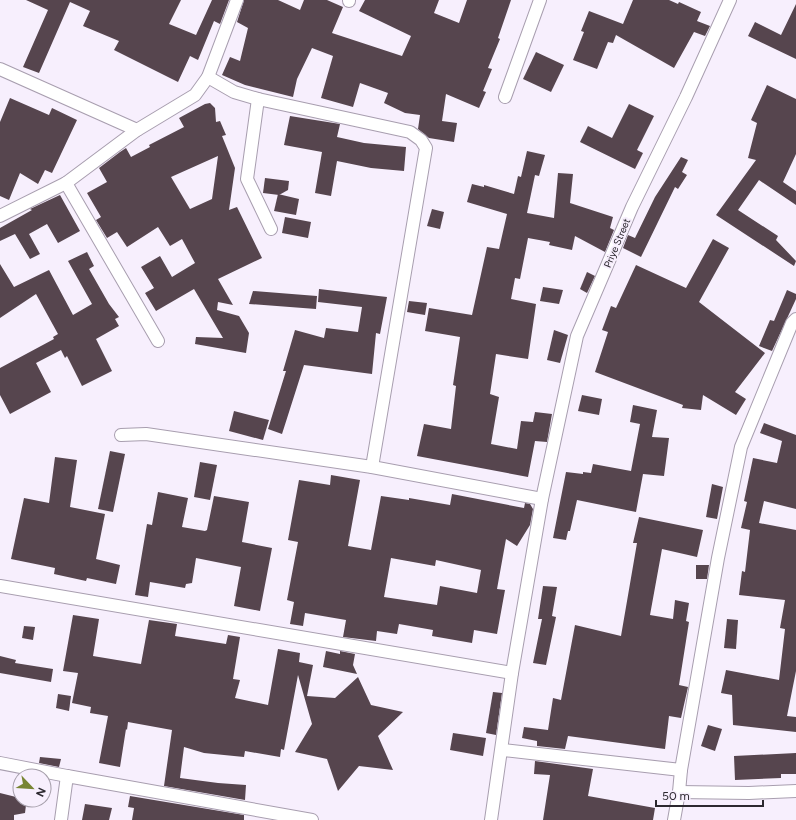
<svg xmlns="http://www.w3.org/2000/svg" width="796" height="820" font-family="Figtree,sans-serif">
<rect width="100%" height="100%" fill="#f7effd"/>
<g fill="#56454e" fill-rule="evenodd">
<polygon points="26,0 181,0 169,24 196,35 212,0 229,0 220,24 214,21 198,60 190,56 178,82 114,50 119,41 83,26 90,11 70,2 39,73 23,67 48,10"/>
<polygon points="244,0 278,0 300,10 304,0 327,0 343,7 332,33 402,56 411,36 359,11 365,0 439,0 434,13 459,23 467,0 511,0 498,38 500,39 488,68 492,69 483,91 486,92 479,108 446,94 442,121 457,123 454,142 429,138 418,129 420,115 405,113 384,103 388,93 360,83 353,107 321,98 333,56 312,48 297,79 293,97 245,85 222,75 230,57 240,61 248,28 237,22"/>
<polygon points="633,0 669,0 678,4 679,2 701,12 697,21 710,26 705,36 694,32 674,68 616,35 613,43 608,42 597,69 573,60 584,32 581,31 589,11 623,24"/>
<polygon points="796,4 796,59 748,36 755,22 781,35"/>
<polygon points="536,52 564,65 551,92 523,79"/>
<polygon points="767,85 796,99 796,154 783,182 796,191 796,205 759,180 738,210 778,236 776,240 796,261 794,266 716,215 756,160 748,158 757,123 751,120"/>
<polygon points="10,98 49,115 52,108 77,120 52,173 45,170 38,184 20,173 9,200 0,196 0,122"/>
<path d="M210 103 215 108 216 122 220 121 226 135 222 136 235 168 229 210 237 207 262 258 218 279 233 305 218 302 217 310 239 316 249 333 246 353 195 344 196 337 223 338 194 289 156 311 145 293 154 288 141 267 160 256 172 277 195 263 182 239 170 246 158 227 127 247 117 232 107 238 96 220 101 217 87 193 107 182 99 168 120 152 126 148 131 157 150 147 149 145 184 127 179 118 205 104ZM218 156 212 199 190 209 171 177Z"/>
<polygon points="629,104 654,116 637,150 643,153 635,169 580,142 588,126 612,138"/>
<polygon points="290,116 340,124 337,137 364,143 406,147 404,171 371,168 337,161 331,196 315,193 322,152 284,145"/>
<polygon points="527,151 545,155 539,176 535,175 527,213 554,218 558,173 573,174 570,203 613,217 610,228 614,230 605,252 575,236 572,250 549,245 550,242 528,238 520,279 515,278 511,299 536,304 528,359 496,354 490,394 499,397 491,444 517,449 521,421 533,422 535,412 552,414 547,442 535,441 528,477 417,456 424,424 451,429 456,386 453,385 460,337 425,331 429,308 472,315 487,247 499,249 507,214 467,202 472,184 484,187 484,185 514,194 518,176 521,177"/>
<polygon points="681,157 688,160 682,172 687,175 678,189 675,187 641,257 623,248 628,235 635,238 655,197"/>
<polygon points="265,178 289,181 288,190 279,195 263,193"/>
<polygon points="278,194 299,199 296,215 274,211"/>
<polygon points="60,195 80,231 58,243 47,224 29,234 40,254 30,259 15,234 0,241 0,228 32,210 30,209"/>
<polygon points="432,209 444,212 440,229 427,226"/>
<polygon points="285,217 311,222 308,238 282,233"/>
<polygon points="713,239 729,248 699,302 765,353 735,392 746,399 736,415 703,395 701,410 682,408 683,405 595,372 608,332 602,330 611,306 616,308 636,265 686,288"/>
<polygon points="87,252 94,266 89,269 109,304 119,317 115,319 119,326 96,339 112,371 82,386 67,356 65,358 61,350 36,363 51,392 10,414 0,395 0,368 54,339 53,337 58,334 36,294 0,318 0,264 14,287 49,270 73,315 92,304 68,261"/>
<polygon points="587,272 595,276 587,293 580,289"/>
<polygon points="543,287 563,290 559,304 540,301"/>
<polygon points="319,289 387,297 380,334 376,333 372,374 304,365 282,434 268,429 286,371 283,371 295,330 324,338 326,328 358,332 362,307 318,302"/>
<polygon points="787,290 796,294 796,299 772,351 759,346 770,320 774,321"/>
<polygon points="253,291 317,296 316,309 249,304"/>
<polygon points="409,301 427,303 425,315 407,312"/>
<polygon points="554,330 568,335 560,363 547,360"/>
<polygon points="582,395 602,399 599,415 578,411"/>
<polygon points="633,405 657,410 652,437 669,438 664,476 643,474 636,512 577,500 570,531 568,531 566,540 553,538 566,472 583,474 583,472 591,473 593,464 631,471 640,424 630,422"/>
<polygon points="234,411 269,420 263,440 229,431"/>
<polygon points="764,423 796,435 796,509 764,501 759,523 796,530 796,671 787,716 796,717 796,732 733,725 732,695 721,693 726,670 779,680 785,629 780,628 785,600 739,595 742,571 745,572 750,530 741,528 747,502 744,501 753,458 777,463 782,441 760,433"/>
<polygon points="110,451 125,454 113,512 98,509"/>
<polygon points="55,457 77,460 70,507 105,514 96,559 120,565 116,584 87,578 86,581 54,574 55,568 11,559 24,498 49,503"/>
<polygon points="200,462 217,465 210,500 194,497"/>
<path d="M331 475 360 480 348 546 371 550 381 496 409 500V498L450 505 452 494 524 508 525 503 530 504 533 509 530 525 517 546 506 539 497 589 505 590 497 634 474 630 472 643 432 636 433 630 399 624 397 634 377 631 376 641 343 637 346 620 305 613 303 626 290 624 294 602 287 600 298 542 288 540 299 480 330 485ZM391 558 435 566 436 560 481 570 477 593 440 586 437 605 384 597Z"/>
<polygon points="712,484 723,487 717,519 706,517"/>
<polygon points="158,492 188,498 182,527 205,531 207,530 214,496 249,502 242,542 272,548 260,611 234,606 241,567 196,558 192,583 186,584 185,588 150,582 148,597 135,595 147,524 152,525"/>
<polygon points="639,517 703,530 697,557 662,549 650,615 673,619 675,600 689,603 686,621 689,622 679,685 688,687 681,718 669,716 665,749 568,736 565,749 537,746 537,741 522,738 524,727 548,730 553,698 561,700 575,625 621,636 637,543 633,543"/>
<polygon points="696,565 709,565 707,579 696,579"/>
<polygon points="543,586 557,587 552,616 556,617 546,665 533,663 542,619 538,619"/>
<polygon points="73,615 99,619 93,656 141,664 149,620 177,624 175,636 226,644 228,635 240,637 233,679 240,680 235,698 268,705 278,649 300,653 299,662 313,665 307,696 335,698 358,677 371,705 403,712 378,736 393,770 359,766 338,791 327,759 295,752 312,724 298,675 284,750 281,749 280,757 245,751 244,757 204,753 184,747 180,778 218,783 246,785 245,800 164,786 172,730 128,722 127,730 126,729 120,767 99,763 108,716 90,713 91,707 72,703 78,673 63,671"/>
<polygon points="727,619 738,620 736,649 724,648"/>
<polygon points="24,626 35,627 33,640 22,638"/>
<polygon points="326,651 340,654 340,651 355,654 353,665 357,674 323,667"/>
<polygon points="0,656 16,660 15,663 53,669 51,682 0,673"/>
<polygon points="493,692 502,693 496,735 486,733"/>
<polygon points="58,694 71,696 69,711 56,708"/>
<polygon points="708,725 722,729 715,751 701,746"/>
<polygon points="453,733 486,738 483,756 450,750"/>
<polygon points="796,753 796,774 781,774 781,778 735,780 734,756"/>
<polygon points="40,757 61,759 59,767 39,763"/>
<polygon points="535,761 593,769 588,796 655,808 653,820 543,820 550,775 534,774"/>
<polygon points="0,793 20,798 20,803 26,805 25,813 14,815 14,820 0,820"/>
<polygon points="130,796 244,815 244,820 132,820 134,808 128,807"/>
<polygon points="85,804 112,808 109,820 82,820"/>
</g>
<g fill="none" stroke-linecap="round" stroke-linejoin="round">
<defs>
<g id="minor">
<polyline points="349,1 349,0"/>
<polyline points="0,69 137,130"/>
<polyline points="208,77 234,92 258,99 410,132 421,140 426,148 372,467"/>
<polyline points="505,97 540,0"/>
<polyline points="258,99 247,179 271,229"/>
<polyline points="66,183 158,341"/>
<polyline points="0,216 66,183 137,130 195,95 208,77 237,0"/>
<polyline points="121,435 146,434 372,467 542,499"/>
<polyline points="0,586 512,673"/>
<polyline points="503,750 681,770"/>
<polyline points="0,763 67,776"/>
<polyline points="679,792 749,793 796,791"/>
<polyline points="61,820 67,776 312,820"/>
<polyline points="491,820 512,673 542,499 577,336 632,207 686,97 730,0"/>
<polyline points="674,820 679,792 681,770 718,558 741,447 792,323 796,319"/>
</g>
</defs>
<use href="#minor" stroke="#a89eaf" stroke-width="14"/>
<use href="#minor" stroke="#fff" stroke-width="12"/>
</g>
<g text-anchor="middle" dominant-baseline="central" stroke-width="4" stroke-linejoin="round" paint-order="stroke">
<g font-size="10" fill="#2c282f" stroke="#f7effd">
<text transform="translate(617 243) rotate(-67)">Priye Street</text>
</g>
</g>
<g transform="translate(32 788) rotate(115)"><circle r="19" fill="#f7effd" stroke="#a69fab"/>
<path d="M0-3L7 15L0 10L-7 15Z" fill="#788533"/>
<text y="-6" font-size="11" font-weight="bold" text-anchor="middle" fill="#2c282f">N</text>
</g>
<path d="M656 800v6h107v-6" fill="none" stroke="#2c282f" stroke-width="2"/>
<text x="662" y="800" font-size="12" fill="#2c282f" stroke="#f7effd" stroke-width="3" paint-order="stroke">50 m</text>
</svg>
